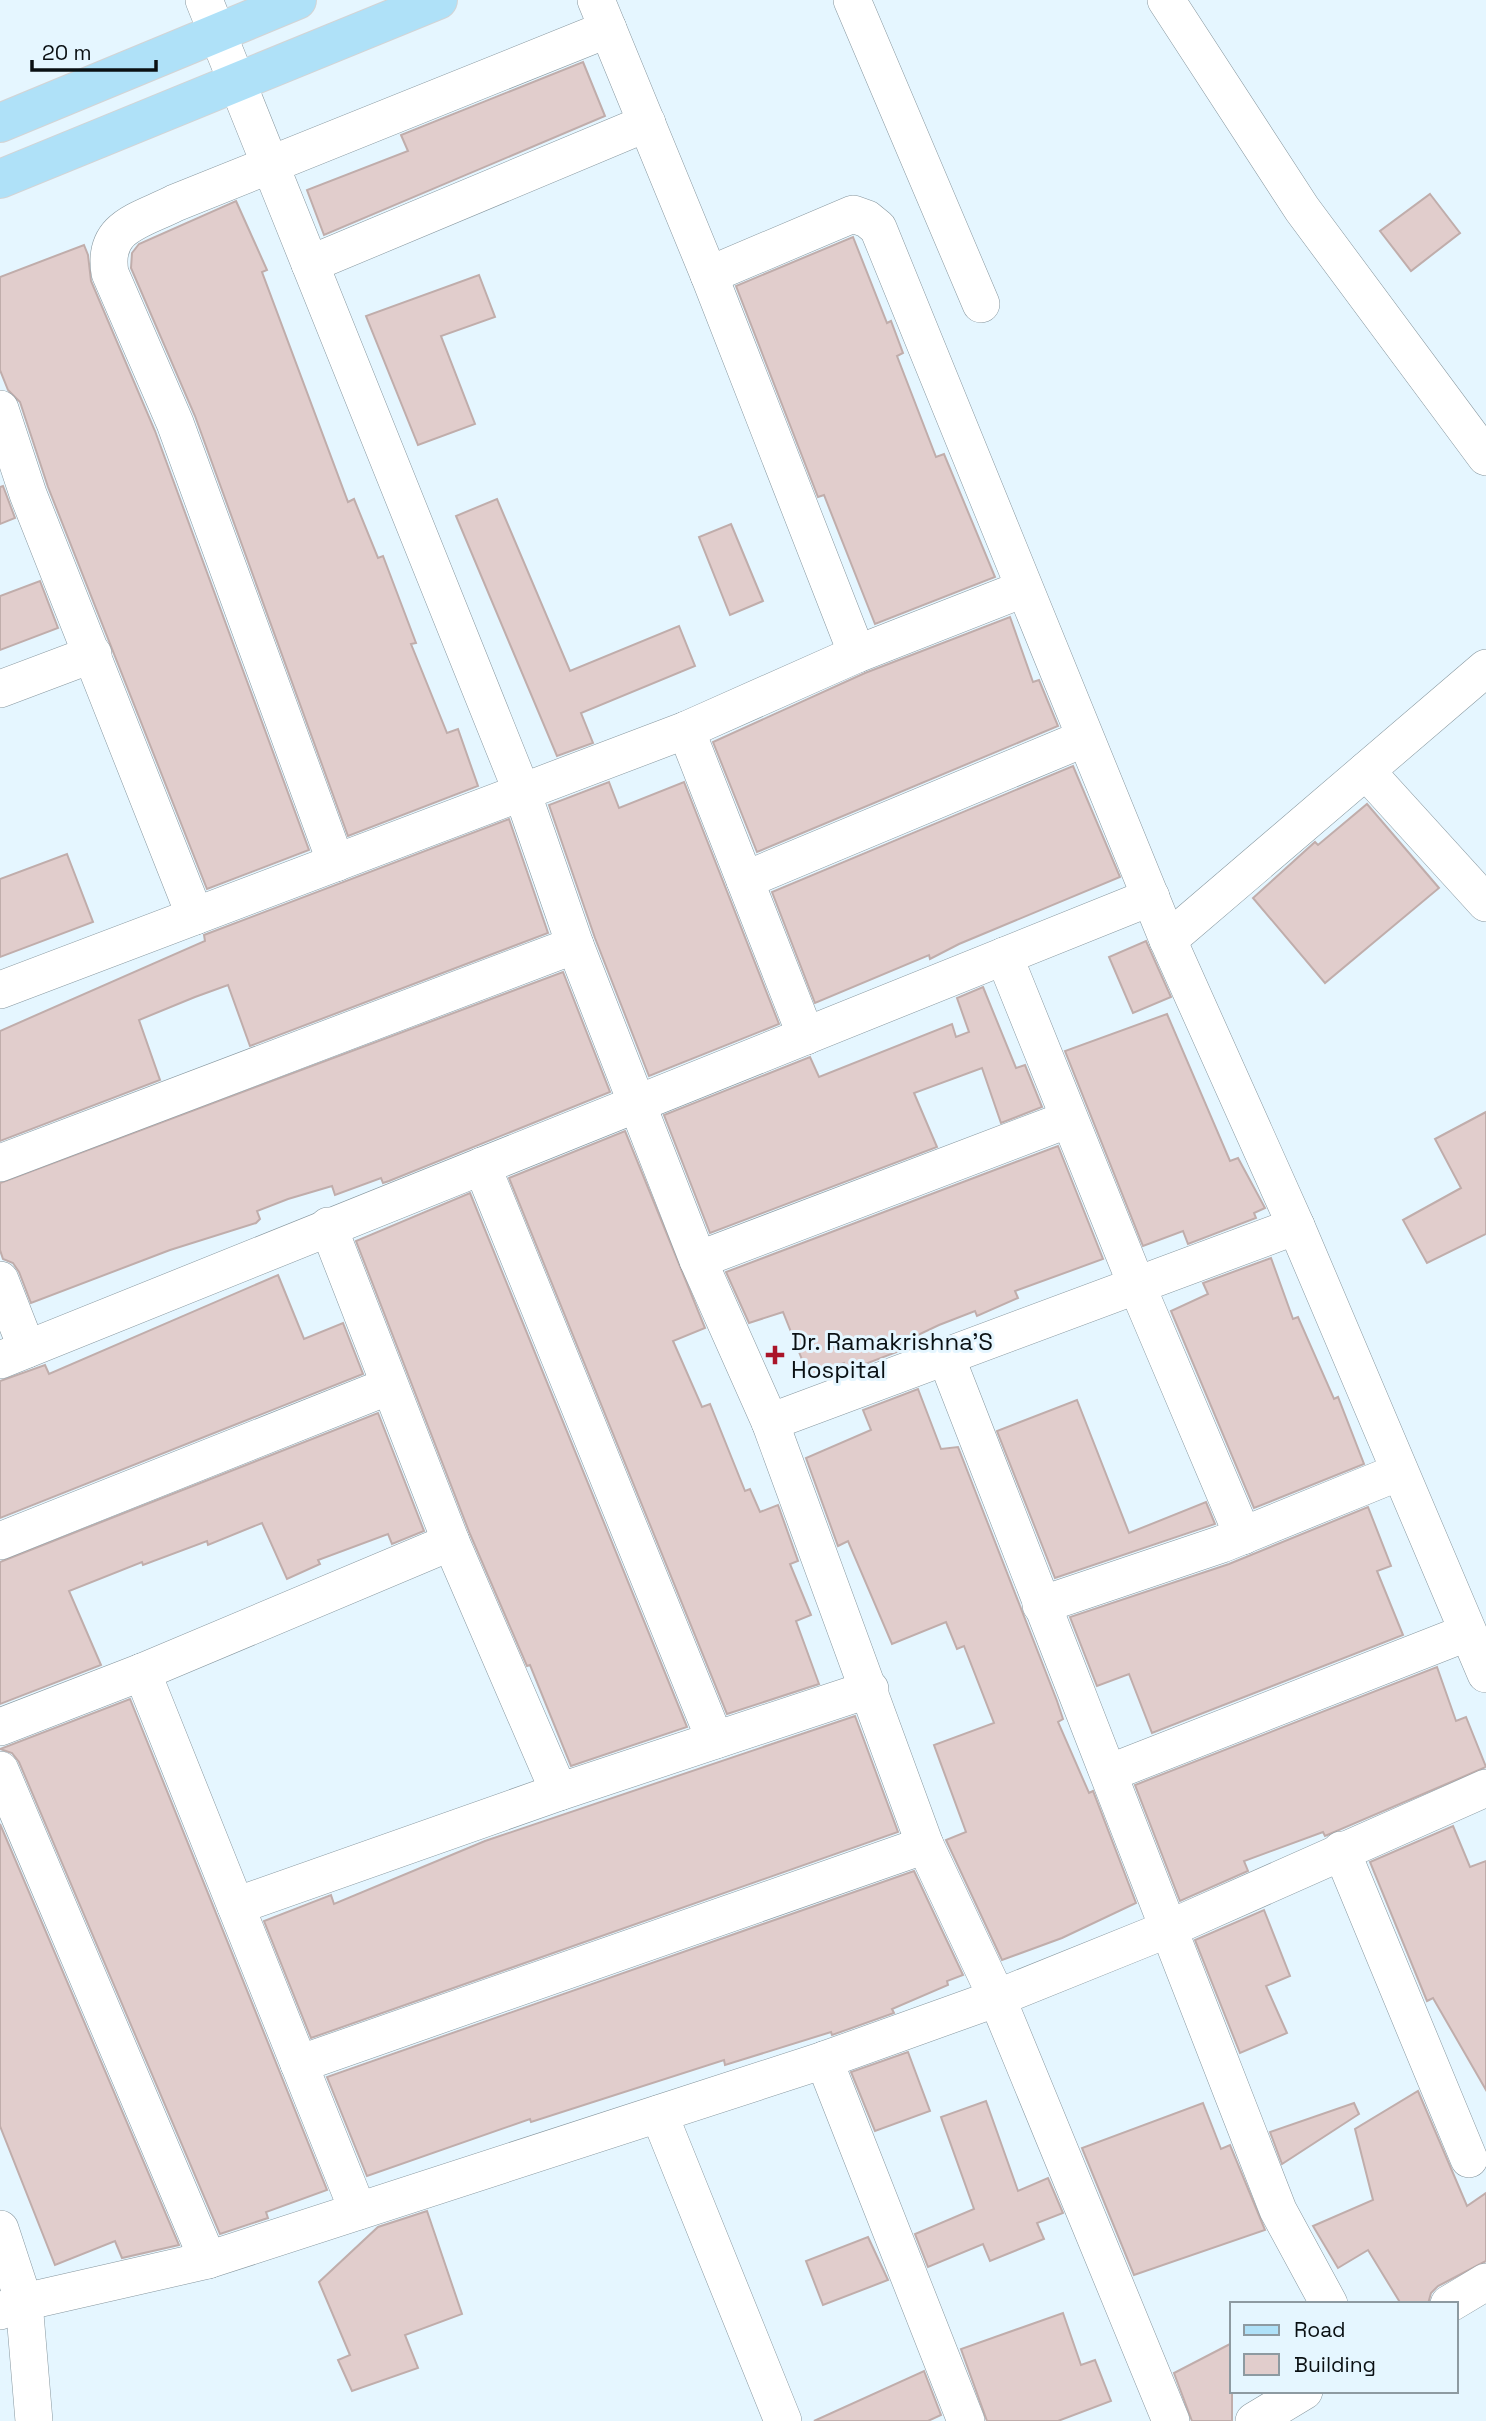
<svg xmlns="http://www.w3.org/2000/svg" width="1486" height="2421" font-family="'Space Grotesk',sans-serif">
<rect width="100%" height="100%" fill="#e5f6ff"/>
<g fill="#e1cdcc" stroke="#c0adab" stroke-width="2">
<polygon points="583,62 605,116 324,235 307,190 408,151 401,135"/>
<polygon points="1430,194 1460,233 1411,271 1380,231"/>
<polygon points="236,201 267,270 262,272 348,502 354,499 378,558 383,556 416,643 411,644 447,733 458,729 478,786 348,836 195,416 131,268 132,253 139,244"/>
<polygon points="853,237 887,323 891,321 903,353 897,356 936,457 944,454 995,577 875,624 824,495 818,497 736,286"/>
<polygon points="84,245 88,255 91,281 155,431 309,850 207,889 48,487 20,402 8,390 0,370 0,277"/>
<polygon points="479,275 495,317 441,336 475,424 418,445 366,316"/>
<polygon points="3,486 15,518 0,524 0,487"/>
<polygon points="497,499 570,671 679,626 695,666 581,713 593,743 557,756 456,516"/>
<polygon points="731,524 763,601 730,615 699,537"/>
<polygon points="40,581 58,628 0,650 0,596"/>
<polygon points="1010,617 1033,682 1039,680 1058,726 757,852 713,742 865,673"/>
<polygon points="1073,766 1120,877 959,944 930,959 929,955 815,1003 772,892"/>
<polygon points="609,782 619,808 684,782 779,1024 649,1076 595,938 549,805"/>
<polygon points="1367,804 1439,888 1325,983 1253,898 1315,842 1318,845"/>
<polygon points="509,819 548,933 250,1046 228,985 195,997 139,1020 160,1080 0,1141 0,1031 205,941 204,935"/>
<polygon points="67,854 93,922 0,957 0,879"/>
<polygon points="1146,941 1171,997 1133,1013 1109,957"/>
<polygon points="563,972 610,1092 389,1181 383,1183 381,1178 335,1195 332,1186 288,1199 257,1211 260,1219 256,1223 170,1250 31,1303 19,1272 13,1263 3,1259 0,1250 0,1183"/>
<polygon points="983,987 1016,1068 1025,1065 1042,1107 1001,1123 982,1068 914,1093 937,1147 710,1233 664,1115 810,1057 819,1077 952,1024 956,1037 969,1032 957,998"/>
<polygon points="1167,1014 1230,1161 1238,1158 1265,1208 1254,1213 1256,1218 1188,1244 1183,1231 1143,1246 1065,1051"/>
<polygon points="1486,1112 1486,1234 1427,1263 1403,1220 1461,1188 1435,1139"/>
<polygon points="625,1131 705,1328 673,1341 702,1407 710,1404 745,1491 750,1489 760,1512 778,1505 798,1561 790,1564 811,1615 796,1621 819,1684 727,1714 509,1178"/>
<polygon points="1058,1146 1103,1259 1015,1291 1018,1298 977,1316 975,1311 939,1325 903,1342 900,1345 902,1350 847,1371 844,1363 809,1377 783,1312 749,1323 726,1272"/>
<polygon points="470,1193 687,1727 571,1766 530,1665 527,1666 470,1534 356,1241"/>
<polygon points="1271,1258 1293,1319 1298,1317 1334,1399 1338,1397 1364,1464 1254,1508 1171,1311 1208,1294 1203,1283"/>
<polygon points="278,1275 304,1339 343,1323 363,1374 0,1518 0,1381 45,1365 49,1374"/>
<polygon points="918,1389 941,1449 958,1447 1057,1701 1063,1719 1058,1722 1089,1793 1093,1791 1136,1903 1062,1938 1002,1960 946,1840 966,1832 934,1745 994,1723 964,1646 957,1649 946,1622 892,1644 848,1541 838,1546 806,1458 871,1430 863,1410"/>
<polygon points="1077,1400 1129,1533 1206,1502 1215,1524 1055,1578 997,1431"/>
<polygon points="378,1413 424,1531 392,1544 388,1534 318,1560 320,1564 287,1579 262,1523 208,1545 207,1541 143,1565 142,1562 69,1591 101,1665 0,1704 0,1562"/>
<polygon points="1368,1507 1391,1566 1377,1571 1403,1635 1152,1733 1129,1674 1097,1686 1070,1617 1229,1564"/>
<polygon points="1437,1667 1456,1721 1466,1717 1486,1767 1325,1836 1323,1832 1244,1861 1248,1871 1180,1901 1135,1785"/>
<polygon points="130,1699 327,2190 266,2212 268,2218 220,2234 19,1762 12,1753 0,1749"/>
<polygon points="855,1716 898,1832 311,2038 264,1921 331,1895 334,1904 485,1841"/>
<polygon points="0,1824 179,2245 122,2258 115,2241 55,2265 0,2126"/>
<polygon points="1453,1826 1470,1867 1486,1861 1486,2090 1433,1998 1427,2001 1370,1862"/>
<polygon points="914,1871 963,1975 947,1981 948,1985 892,2009 894,2013 832,2035 831,2032 725,2065 724,2060 531,2122 530,2119 367,2176 327,2077"/>
<polygon points="1264,1910 1290,1976 1266,1986 1287,2033 1240,2053 1195,1940"/>
<polygon points="908,2052 930,2111 875,2131 851,2072"/>
<polygon points="1418,2091 1467,2206 1486,2193 1486,2261 1438,2286 1431,2293 1428,2304 1401,2304 1368,2250 1338,2268 1313,2226 1373,2200 1355,2129"/>
<polygon points="986,2101 1018,2191 1048,2178 1063,2213 1037,2223 1044,2239 990,2261 983,2244 928,2267 915,2234 974,2209 941,2117"/>
<polygon points="1203,2103 1221,2149 1230,2145 1265,2230 1134,2275 1082,2148"/>
<polygon points="1354,2103 1359,2114 1282,2164 1270,2132"/>
<polygon points="427,2211 462,2314 405,2335 418,2368 352,2391 338,2360 350,2355 319,2282 378,2227"/>
<polygon points="868,2237 888,2280 823,2305 806,2261"/>
<polygon points="1063,2313 1081,2365 1095,2360 1111,2401 1058,2421 987,2421 961,2349"/>
<polygon points="1232,2343 1232,2421 1192,2421 1174,2373"/>
<polygon points="924,2371 941,2415 928,2421 814,2421"/>
</g>
<g fill="none" stroke-linecap="round" stroke-linejoin="round">
<defs>
<g id="street">
<polyline points="204,0 522,792 575,945 698,1260 770,1422 925,1845 997,1998 1171,2421"/>
<polyline points="596,0 709,275 857,654"/>
<polyline points="852,0 981,304"/>
<polyline points="1166,0 1302,209 1486,457"/>
<polyline points="310,264 647,123"/>
<polyline points="709,275 853,214 867,219 878,228 1168,940 1296,1226 1486,1674"/>
<polyline points="0,409 28,494 195,916"/>
<polyline points="0,689 93,654"/>
<polyline points="686,730 806,1036"/>
<polyline points="1366,771 1486,903"/>
<path d="M336 863 175 423 110 273C102 226 140 221 175 203L608 29"/>
<polyline points="745,880 1085,738"/>
<polyline points="1168,940 1486,668"/>
<polyline points="1004,956 1137,1286 1243,1536"/>
<polyline points="0,990 686,730 857,654 1023,589"/>
<polyline points="0,1163 575,945"/>
<polyline points="482,1166 715,1740"/>
<polyline points="328,1226 451,1542 559,1792"/>
<polyline points="698,1260 1069,1119"/>
<polyline points="0,1280 27,1349"/>
<polyline points="946,1357 1278,2210 1329,2304"/>
<polyline points="0,1360 1151,897"/>
<polyline points="770,1422 1296,1226"/>
<polyline points="0,1541 389,1386"/>
<polyline points="1041,1605 1222,1544 1399,1472"/>
<polyline points="142,1672 358,2211"/>
<polyline points="0,1727 142,1672 451,1542"/>
<polyline points="0,1770 208,2260"/>
<polyline points="1109,1773 1466,1633"/>
<polyline points="1341,1850 1469,2159"/>
<polyline points="236,1906 559,1792 870,1689"/>
<polyline points="824,2060 966,2421"/>
<polyline points="299,2064 925,1845"/>
<polyline points="659,2114 783,2421"/>
<polyline points="0,2229 24,2302 34,2421"/>
<polyline points="1449,2304 1486,2282"/>
<polyline points="0,2311 24,2302 208,2260 824,2060 997,1998 1168,1929 1486,1788"/>
<polyline points="1254,2421 1304,2391"/>
</g>
<g id="primary">
<polyline points="0,123 297,0"/>
<polyline points="0,179 438,0"/>
</g>
</defs>
<use href="#street" stroke="#87979f" stroke-width="38"/>
<use href="#primary" stroke="#d3d4d5" stroke-width="40"/>
<use href="#street" stroke="#fff" stroke-width="37"/>
<use href="#primary" stroke="#afe1f8" stroke-width="38"/>
</g>
<path fill="#aa1429" stroke="#e5f6ff" stroke-width="2.5" d="M771.5 1344.5h7v7h7v7h-7v7h-7v-7h-7v-7h7z"/>
<g text-anchor="middle" dominant-baseline="central" stroke-width="6" stroke-linejoin="round" paint-order="stroke">
<g font-size="24" fill="#0a1013" stroke="#e5f6ff" text-anchor="start">
<text x="791" y="1341">Dr. Ramakrishna'S<tspan x="791" dy="28">Hospital</tspan></text>
</g>
</g>
<rect x="1230" y="2302" width="228" height="91" fill="#e5f6ff" stroke="#8d9aa1" stroke-width="2"/>
<rect x="1244" y="2325" width="35" height="10" fill="#afe1f8" stroke="#8d9aa1" stroke-width="2"/>
<text x="1294" y="2337" font-size="21" fill="#0a1013">Road</text>
<rect x="1244" y="2354" width="35" height="21" fill="#e1cdcc" stroke="#8d9aa1" stroke-width="2"/>
<text x="1294" y="2372" font-size="21" fill="#0a1013">Building</text>
<path d="M32 60v10h124v-10" fill="none" stroke="#0a1013" stroke-width="3.5"/>
<text x="42" y="60" font-size="21" fill="#0a1013" stroke="#e5f6ff" stroke-width="5" paint-order="stroke">20 m</text>
</svg>
